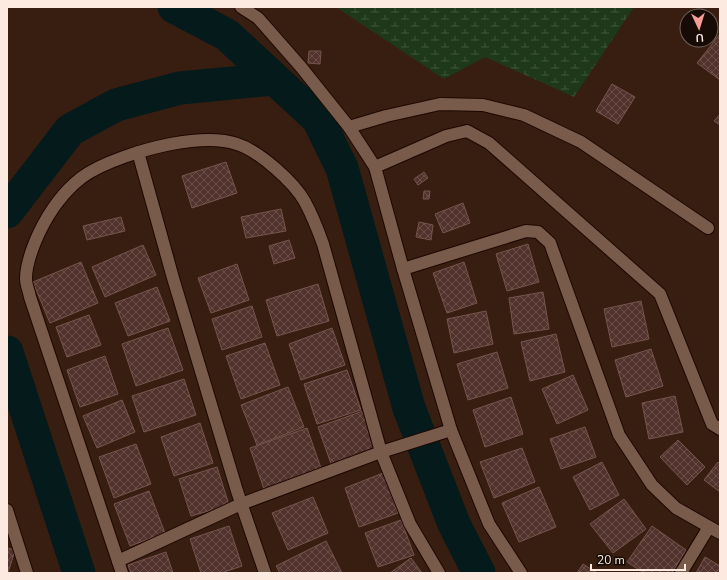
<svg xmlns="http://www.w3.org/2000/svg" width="727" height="580" font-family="'Nunito Sans',sans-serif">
<defs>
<pattern id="wetland-marsh" width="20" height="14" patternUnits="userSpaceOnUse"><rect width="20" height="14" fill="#1e3919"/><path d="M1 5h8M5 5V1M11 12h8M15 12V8" fill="none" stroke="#40563a"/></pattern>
<pattern id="building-cross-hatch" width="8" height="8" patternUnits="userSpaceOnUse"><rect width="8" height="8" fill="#51322c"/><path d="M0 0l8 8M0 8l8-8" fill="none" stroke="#6b504a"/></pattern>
</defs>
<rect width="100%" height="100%" fill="#371e10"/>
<polygon fill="url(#wetland-marsh)" points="336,7 634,7 574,97 485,57 444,79"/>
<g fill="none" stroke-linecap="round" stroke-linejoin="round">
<g stroke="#041a1b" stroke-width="33">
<polyline points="174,7 227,35 318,119 342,168 409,408 454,524 479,573"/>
<polyline points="7,212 70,130 116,105 180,88 274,79"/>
<polyline points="7,352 79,573"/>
</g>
</g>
<g fill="url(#building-cross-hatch)" stroke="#76554e">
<polygon points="720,34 720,80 697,63"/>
<polygon points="309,51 321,51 320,64 308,63"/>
<polygon points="612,84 635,97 618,124 596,111"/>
<polygon points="720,114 720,125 714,121"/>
<polygon points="226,162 237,193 192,208 182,176"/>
<polygon points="424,172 428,178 418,185 414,179"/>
<polygon points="424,191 430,191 429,199 423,199"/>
<polygon points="463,203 470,223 443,233 435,214"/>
<polygon points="281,209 286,231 246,238 241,217"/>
<polygon points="121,217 125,231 87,240 83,226"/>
<polygon points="419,222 433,225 431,240 416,237"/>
<polygon points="289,240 295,258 274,264 269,246"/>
<polygon points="528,244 539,282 507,291 496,254"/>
<polygon points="143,245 156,275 105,297 92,267"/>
<polygon points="81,262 98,303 50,323 33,282"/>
<polygon points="464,262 477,303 447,313 433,273"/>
<polygon points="237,264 249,300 211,313 198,278"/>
<polygon points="318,284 329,321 277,336 266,300"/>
<polygon points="157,287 170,321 128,336 115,303"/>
<polygon points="543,292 549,329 514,334 509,298"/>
<polygon points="641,301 649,339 612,347 604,309"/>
<polygon points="252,306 262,337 222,350 212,319"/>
<polygon points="486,311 493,344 454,353 447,319"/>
<polygon points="89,315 101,345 67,357 56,327"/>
<polygon points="168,328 183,370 136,386 122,344"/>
<polygon points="332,328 345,365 301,380 289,344"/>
<polygon points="556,334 565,372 530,381 521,342"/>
<polygon points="265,343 280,385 241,399 226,356"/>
<polygon points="651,349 663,386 626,397 615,360"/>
<polygon points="497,352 508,388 468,400 457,364"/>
<polygon points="105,356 118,394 80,407 67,370"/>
<polygon points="347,370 361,410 317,424 304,384"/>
<polygon points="573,375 588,410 557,424 542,389"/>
<polygon points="184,379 196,415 144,432 132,396"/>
<polygon points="288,387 304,427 257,445 241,405"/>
<polygon points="675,396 683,432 649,439 642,403"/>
<polygon points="511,397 523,434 485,447 473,410"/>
<polygon points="122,400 135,432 97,448 83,416"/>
<polygon points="363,411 378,452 333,469 318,427"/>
<polygon points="200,423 213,463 174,476 161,437"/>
<polygon points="585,427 596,457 561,469 550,439"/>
<polygon points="307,428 322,471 265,492 250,448"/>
<polygon points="678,440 705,467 687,485 660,457"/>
<polygon points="136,444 151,484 114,498 99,457"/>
<polygon points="522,448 535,482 494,498 480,462"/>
<polygon points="602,462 619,495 590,510 573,477"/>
<polygon points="718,462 720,464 720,492 704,480"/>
<polygon points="217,467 229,505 191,516 179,479"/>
<polygon points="383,473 398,513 359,527 345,488"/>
<polygon points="539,487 556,527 519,542 502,503"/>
<polygon points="149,491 165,533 130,546 114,504"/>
<polygon points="313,497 328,533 288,550 272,513"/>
<polygon points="624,499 646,529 613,553 590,524"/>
<polygon points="401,520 414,555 378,567 365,533"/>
<polygon points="229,526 242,566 221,573 201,573 190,539"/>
<polygon points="652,526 686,550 672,573 644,573 627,562"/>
<polygon points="326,541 342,573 280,573 276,566"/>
<polygon points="7,548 15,550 8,573 7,573"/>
<polygon points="166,552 173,573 131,573 128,565"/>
<polygon points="705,557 720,566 720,573 696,573"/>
<polygon points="411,558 422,573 390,573"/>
<polygon points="583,564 597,573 577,573"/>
</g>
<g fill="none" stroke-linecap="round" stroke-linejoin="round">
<defs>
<g id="service">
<polyline points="349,127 386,116 440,104 483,105 524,115 581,142 708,228"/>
<polyline points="375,167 446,136 467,131 489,143 660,294 712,424 720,429"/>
</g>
<g id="minor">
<polyline points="241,7 258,18 301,67 349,127 375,167 403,269 451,430 489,524 521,573"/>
<polyline points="138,152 173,278 237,491 265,573"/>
<polyline points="403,269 526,231 538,232 550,243 619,435 652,485 676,508 720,533"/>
<polyline points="7,510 27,573"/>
<polyline points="118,561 241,504 381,452 451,430"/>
<path d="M122 573 30 297C29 291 26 285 26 279 26 264 33 246 39 233 49 212 62 193 81 178 102 162 145 149 171 144 192 140 217 137 237 144 259 151 294 182 305 202 312 215 318 230 323 244L381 452 410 524 439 573"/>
<polyline points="681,573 709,527"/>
</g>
</defs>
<use href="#service" stroke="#1d0700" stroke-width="14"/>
<use href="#minor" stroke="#1d0700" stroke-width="14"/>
<use href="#service" stroke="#795b4b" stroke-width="12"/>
<use href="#minor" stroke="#795b4b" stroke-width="12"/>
</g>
<rect width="727" height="580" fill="none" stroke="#fceae1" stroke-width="16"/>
<g transform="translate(699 28) rotate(176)"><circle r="19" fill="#170b06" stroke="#73645e"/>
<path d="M0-3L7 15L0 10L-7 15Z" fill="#f59c95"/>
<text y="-6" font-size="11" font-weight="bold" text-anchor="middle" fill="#fceae1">U</text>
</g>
<path d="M591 564v6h94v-6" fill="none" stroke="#fceae1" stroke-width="2"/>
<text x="597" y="564" font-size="12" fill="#fceae1" stroke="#170b06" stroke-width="3" paint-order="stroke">20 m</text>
</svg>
